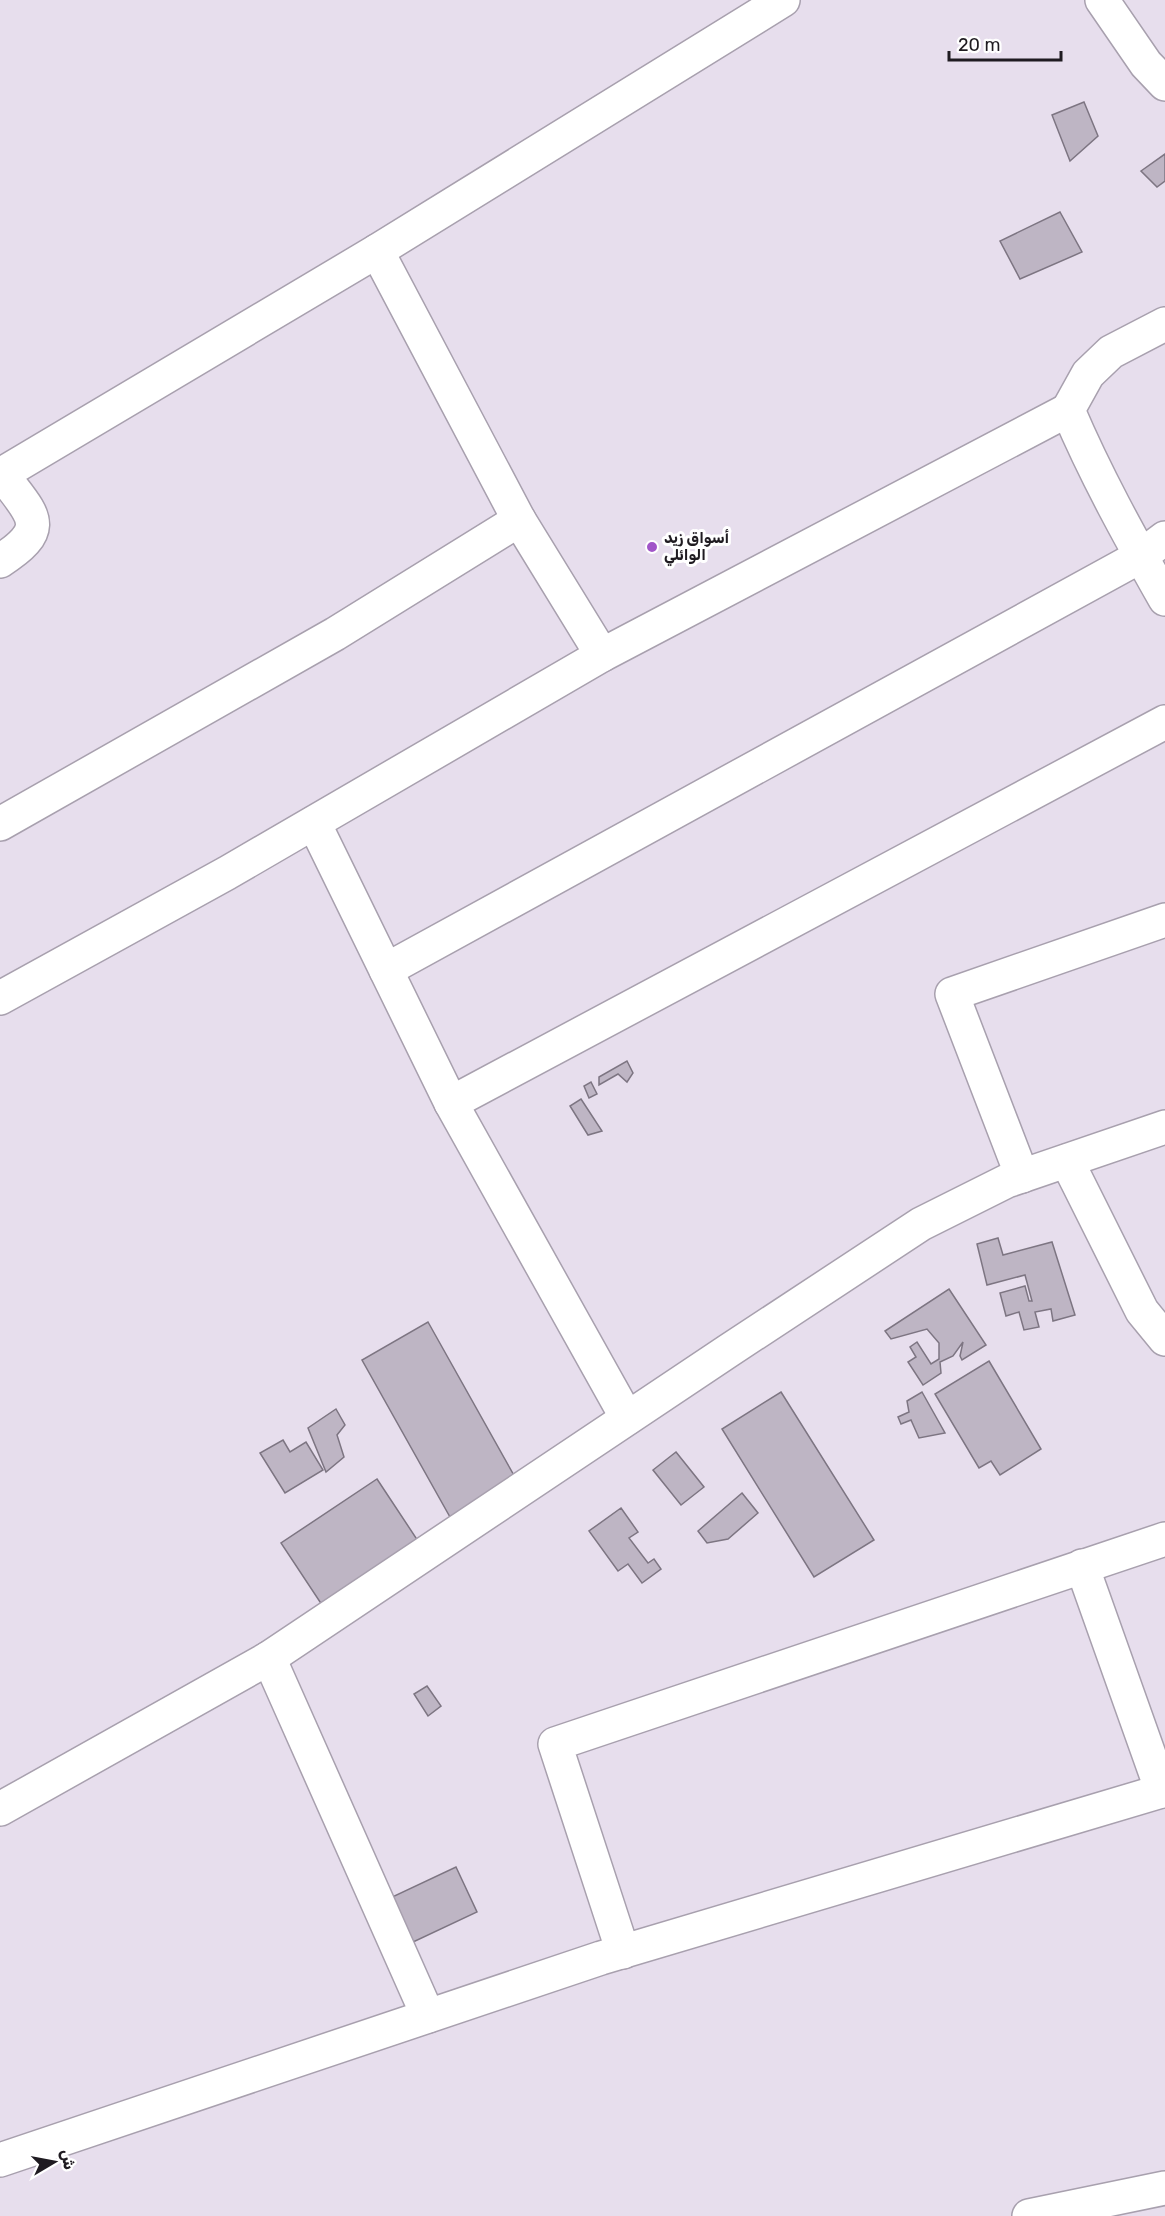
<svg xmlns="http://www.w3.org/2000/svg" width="1165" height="2216" font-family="Rubik,Cairo,sans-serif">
<rect width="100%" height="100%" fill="#e7deed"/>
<g fill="#beb5c4" stroke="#7d7582" stroke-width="1.5">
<polygon points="1084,102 1098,136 1070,161 1052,115"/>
<polygon points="1165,154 1165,181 1157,187 1141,171"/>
<polygon points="1060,212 1082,252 1020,279 1000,241"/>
<polygon points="627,1061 633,1073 627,1082 618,1074 599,1085 599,1077"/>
<polygon points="591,1082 597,1094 589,1098 584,1086"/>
<polygon points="581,1099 602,1131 588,1135 570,1106"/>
<polygon points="998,1238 1003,1255 1052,1242 1075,1315 1053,1321 1051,1309 1035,1312 1039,1327 1024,1330 1019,1312 1006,1316 1000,1293 1025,1286 1029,1301 1032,1301 1025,1275 987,1285 977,1244"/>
<polygon points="949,1289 986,1345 962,1360 960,1356 963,1342 953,1356 940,1362 941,1373 923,1385 908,1362 916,1357 910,1347 917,1342 931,1364 939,1359 939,1343 927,1329 891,1339 885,1331"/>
<polygon points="428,1322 516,1479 450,1517 362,1360"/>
<polygon points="989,1361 1041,1449 1000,1475 991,1461 979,1468 935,1394"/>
<polygon points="781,1392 874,1540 814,1577 722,1429"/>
<polygon points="922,1392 945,1433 919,1438 911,1420 901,1424 898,1417 909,1412 907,1401"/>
<polygon points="336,1409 345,1425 337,1435 344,1457 326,1472 308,1428"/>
<polygon points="283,1440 290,1452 306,1442 323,1470 285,1493 260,1453"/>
<polygon points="676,1452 704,1487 681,1505 653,1470"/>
<polygon points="377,1479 420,1544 324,1608 281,1543"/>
<polygon points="742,1493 758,1513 728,1539 707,1543 698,1531"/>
<polygon points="621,1508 638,1532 629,1538 648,1563 654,1559 661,1569 642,1583 628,1564 618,1571 589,1531"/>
<polygon points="427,1686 441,1706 428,1716 414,1694"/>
<polygon points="456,1867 477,1912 411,1943 390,1898"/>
</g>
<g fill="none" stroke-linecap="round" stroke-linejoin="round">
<defs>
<g id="minor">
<polyline points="1102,0 1146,64 1165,84"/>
<polyline points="377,251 519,520 602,655"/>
<path d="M1165 324 1111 352 1088 374 1068 410C1096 476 1130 537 1165 599"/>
<path d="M0 561C53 527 32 515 2 474L377 251 783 0"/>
<polyline points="314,823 451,1103 627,1418"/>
<polyline points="0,824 335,634 519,520"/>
<polyline points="386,970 1141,556 1165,538"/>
<polyline points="0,998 227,873 602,655 1068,410"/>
<polyline points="451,1103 1165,722"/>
<polyline points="1067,1161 1142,1311 1165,1339"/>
<polyline points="1022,1176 952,994 1165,920"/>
<polyline points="1082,1566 1162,1791"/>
<polyline points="269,1658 428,2016"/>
<polyline points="0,1809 269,1658 728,1351 921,1224 1007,1181 1165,1127"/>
<polyline points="623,1952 555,1744 1165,1539"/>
<polyline points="0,2160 601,1958 1165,1790"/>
<polyline points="1029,2216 1165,2188"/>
</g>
</defs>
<use href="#minor" stroke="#a8a0ae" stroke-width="36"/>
<use href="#minor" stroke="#fff" stroke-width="33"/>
</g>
<circle fill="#a155c8" stroke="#fff" stroke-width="2" cx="652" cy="547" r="6"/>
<g text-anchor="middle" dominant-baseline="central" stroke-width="6" stroke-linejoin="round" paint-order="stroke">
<g font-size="15" font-weight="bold" fill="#1f1b21" stroke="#fff" text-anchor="start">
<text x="664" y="538">أسواق زيد<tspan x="664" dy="17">الوائلي</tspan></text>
</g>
</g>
<g transform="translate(54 2162) rotate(80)" stroke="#ffffff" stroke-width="4.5" paint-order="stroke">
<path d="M0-4.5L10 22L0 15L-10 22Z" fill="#1f1b21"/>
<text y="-9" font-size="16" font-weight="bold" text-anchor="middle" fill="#1f1b21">ش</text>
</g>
<path d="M949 51v9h112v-9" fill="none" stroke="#1f1b21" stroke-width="3"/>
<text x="958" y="51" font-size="18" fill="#1f1b21" stroke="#ffffff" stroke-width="4.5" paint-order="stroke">20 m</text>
</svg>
